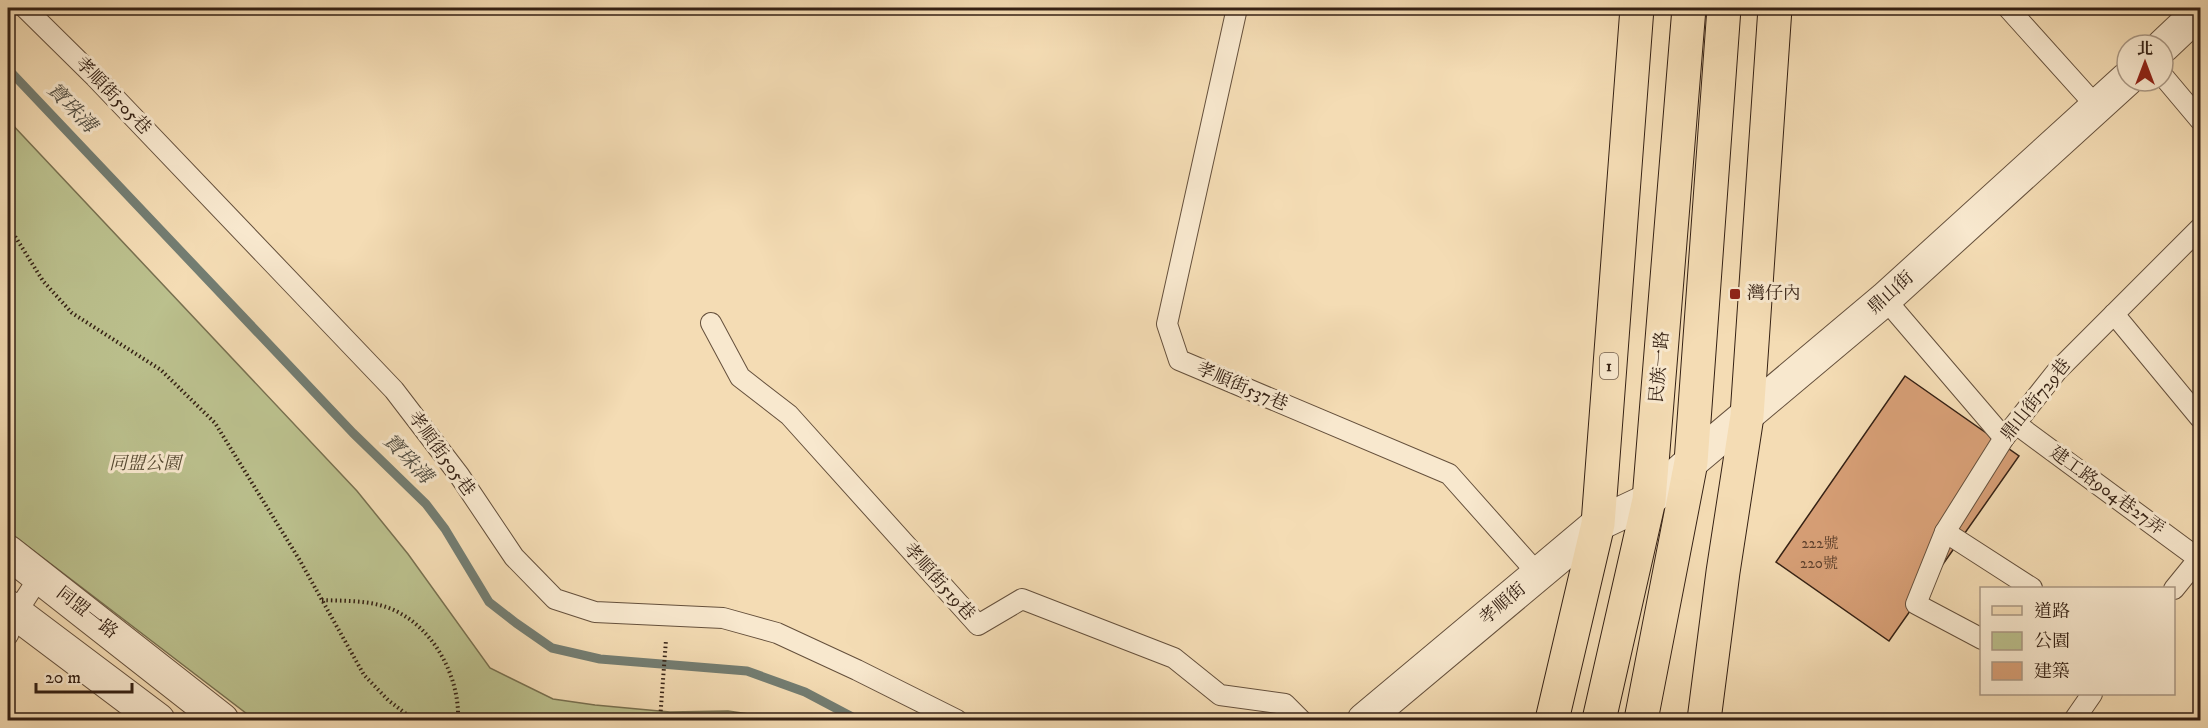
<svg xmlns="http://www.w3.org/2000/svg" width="2208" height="728" font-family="'IM FELL DW Pica','Noto Serif TC',serif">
<rect width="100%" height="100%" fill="#f4dcb4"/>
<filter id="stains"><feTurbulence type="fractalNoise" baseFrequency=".00333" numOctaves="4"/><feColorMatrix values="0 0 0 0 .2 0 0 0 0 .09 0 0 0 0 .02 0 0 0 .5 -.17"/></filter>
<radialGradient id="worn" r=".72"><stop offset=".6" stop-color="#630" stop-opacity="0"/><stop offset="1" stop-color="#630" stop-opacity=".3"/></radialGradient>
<polygon fill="#bbc08d" stroke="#787050" stroke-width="1.5" points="8,120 357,491 408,554 490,668 553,699 595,705 670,712 728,711 749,714 766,720 255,720 8,531"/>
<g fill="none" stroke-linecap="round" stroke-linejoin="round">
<polyline stroke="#737d72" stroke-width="9" points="8,69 353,433 426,504 445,529 489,602 516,623 552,648 600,659 747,671 805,692 858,720"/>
</g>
<polygon fill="#d79f76" stroke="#352114" stroke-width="1.5" points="1905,376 2019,456 1889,641 1776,562"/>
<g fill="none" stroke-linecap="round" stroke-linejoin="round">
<defs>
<g id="service">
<polyline points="25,8 95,77 394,390 459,475 514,557 555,599 595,612 723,618 777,633 857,670 957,720"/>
<polyline points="1237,8 1167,324 1179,360 1449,474 1538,574"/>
<polyline points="2008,8 2097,107"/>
<polyline points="2163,76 2200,120"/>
<polyline points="1885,299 2004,438"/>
<polyline points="2114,314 2200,418"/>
<polyline points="711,323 740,377 789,415 978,625 1022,599 1174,658 1220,695 1285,704 1301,720"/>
<polyline points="2016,424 2199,559"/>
<polyline points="1945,532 2032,588"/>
<polyline points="2174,589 2200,557"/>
<polyline points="8,635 16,613 40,576"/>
<polyline points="1982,639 1916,604 1945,532 2004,438 2057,371 2200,228"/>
<polyline points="2074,720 2092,694"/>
</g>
<g id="minor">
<polyline points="2163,46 2200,11"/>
<polyline points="1364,720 1598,524 1649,500 1691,462 1885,299 2127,79"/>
</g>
<g id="tertiary">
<polyline points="8,552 222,720"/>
<polyline points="8,607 158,720"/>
</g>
<g id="primary">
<polyline points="1552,720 1598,524 1637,8"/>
<polyline points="1599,720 1649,500 1689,8"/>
<polyline points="1641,720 1691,462 1724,8"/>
<polyline points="1704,720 1723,572 1747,416 1775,8"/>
</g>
</defs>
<use href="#service" stroke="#65503c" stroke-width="22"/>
<use href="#minor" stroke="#65503c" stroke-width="35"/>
<use href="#tertiary" stroke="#65503c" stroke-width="35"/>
<use href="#primary" stroke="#352114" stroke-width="35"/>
<g stroke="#352114" stroke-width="4" stroke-dasharray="1.5 3" stroke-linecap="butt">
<polyline points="8,225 43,281 72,313 161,370 215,423 299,559 364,675 388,700 414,720"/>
<path d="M322 600C342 601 366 600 386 607 431 622 460 675 458 720"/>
<polyline points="660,720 666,640"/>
</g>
<use href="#service" stroke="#f8e8ce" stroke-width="20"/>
<use href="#minor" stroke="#f8e8ce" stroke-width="33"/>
<use href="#tertiary" stroke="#f8e8ce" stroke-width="33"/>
<use href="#primary" stroke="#f4dcb4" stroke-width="33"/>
</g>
<rect fill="#8f2418" stroke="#f8e8ce" stroke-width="2" x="1729" y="288" width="12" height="12" rx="3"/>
<g text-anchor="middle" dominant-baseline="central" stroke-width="6" stroke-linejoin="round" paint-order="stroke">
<g font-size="15" fill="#5e402c">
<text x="1820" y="543">222號</text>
<text x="1819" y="563">220號</text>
</g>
<rect fill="#f8e8ce" stroke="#705d4c" stroke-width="1.5" x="1600" y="353" width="18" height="26" rx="4.5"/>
<g font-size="16" font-weight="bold" fill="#352114">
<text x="1609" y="366">1</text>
</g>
<g font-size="18" fill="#352114" stroke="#f8e8ce">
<text transform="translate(113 96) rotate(46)">孝順街505巷</text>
<text transform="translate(1891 293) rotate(-42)">鼎山街</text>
<text transform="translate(1660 367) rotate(-85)">民族一路</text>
<text transform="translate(1242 387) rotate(23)">孝順街537巷</text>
<text transform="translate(2036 400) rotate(-51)">鼎山街729巷</text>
<text transform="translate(441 454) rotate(54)">孝順街505巷</text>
<text transform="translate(2107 491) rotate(36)">建工路904巷27弄</text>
<text transform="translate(939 582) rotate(48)">孝順街519巷</text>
<text transform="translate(1503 604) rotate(-40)">孝順街</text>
<text transform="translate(87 613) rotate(38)">同盟一路</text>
</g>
<g font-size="18" fill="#352114" stroke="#f8e8ce" text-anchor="start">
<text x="1747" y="294">灣仔內</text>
</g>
<g font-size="18" font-style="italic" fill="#564932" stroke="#f8e8ce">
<text x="145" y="464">同盟公園</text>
</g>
<g font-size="20" font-style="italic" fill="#544f43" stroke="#f8e8ce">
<text transform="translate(71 108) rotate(46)">寶珠溝</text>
<text transform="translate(407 459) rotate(46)">寶珠溝</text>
</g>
</g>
<rect width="2208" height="728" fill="none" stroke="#f4dcb4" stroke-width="30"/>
<rect x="9" y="9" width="2190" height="710" fill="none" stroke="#352114" stroke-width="3"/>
<rect x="15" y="15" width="2178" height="698" fill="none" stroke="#352114" stroke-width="1.5"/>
<rect x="1980" y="587" width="195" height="108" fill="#f8e8ce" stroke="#aa9884" stroke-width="1.5"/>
<rect x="1992" y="606" width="30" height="9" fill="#f4dcb4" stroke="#aa9884" stroke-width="1.5"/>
<text x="2034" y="617" font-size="18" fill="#352114">道路</text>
<rect x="1992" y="632" width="30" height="18" fill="#bbc08d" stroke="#aa9884" stroke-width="1.5"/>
<text x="2034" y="647" font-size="18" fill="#352114">公園</text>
<rect x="1992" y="662" width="30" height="18" fill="#d79f76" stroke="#aa9884" stroke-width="1.5"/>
<text x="2034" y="677" font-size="18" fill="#352114">建築</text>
<g transform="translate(2145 63)"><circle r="28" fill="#f8e8ce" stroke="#aa9884" stroke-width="1.5"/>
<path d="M0-4.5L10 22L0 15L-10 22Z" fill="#8f2418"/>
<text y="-9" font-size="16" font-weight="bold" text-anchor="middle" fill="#352114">北</text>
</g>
<path d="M36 683v9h96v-9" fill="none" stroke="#352114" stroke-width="3"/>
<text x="45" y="683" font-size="18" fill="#352114" stroke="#f8e8ce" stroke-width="4.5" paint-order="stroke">20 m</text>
<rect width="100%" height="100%" filter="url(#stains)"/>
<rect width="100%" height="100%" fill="url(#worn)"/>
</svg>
